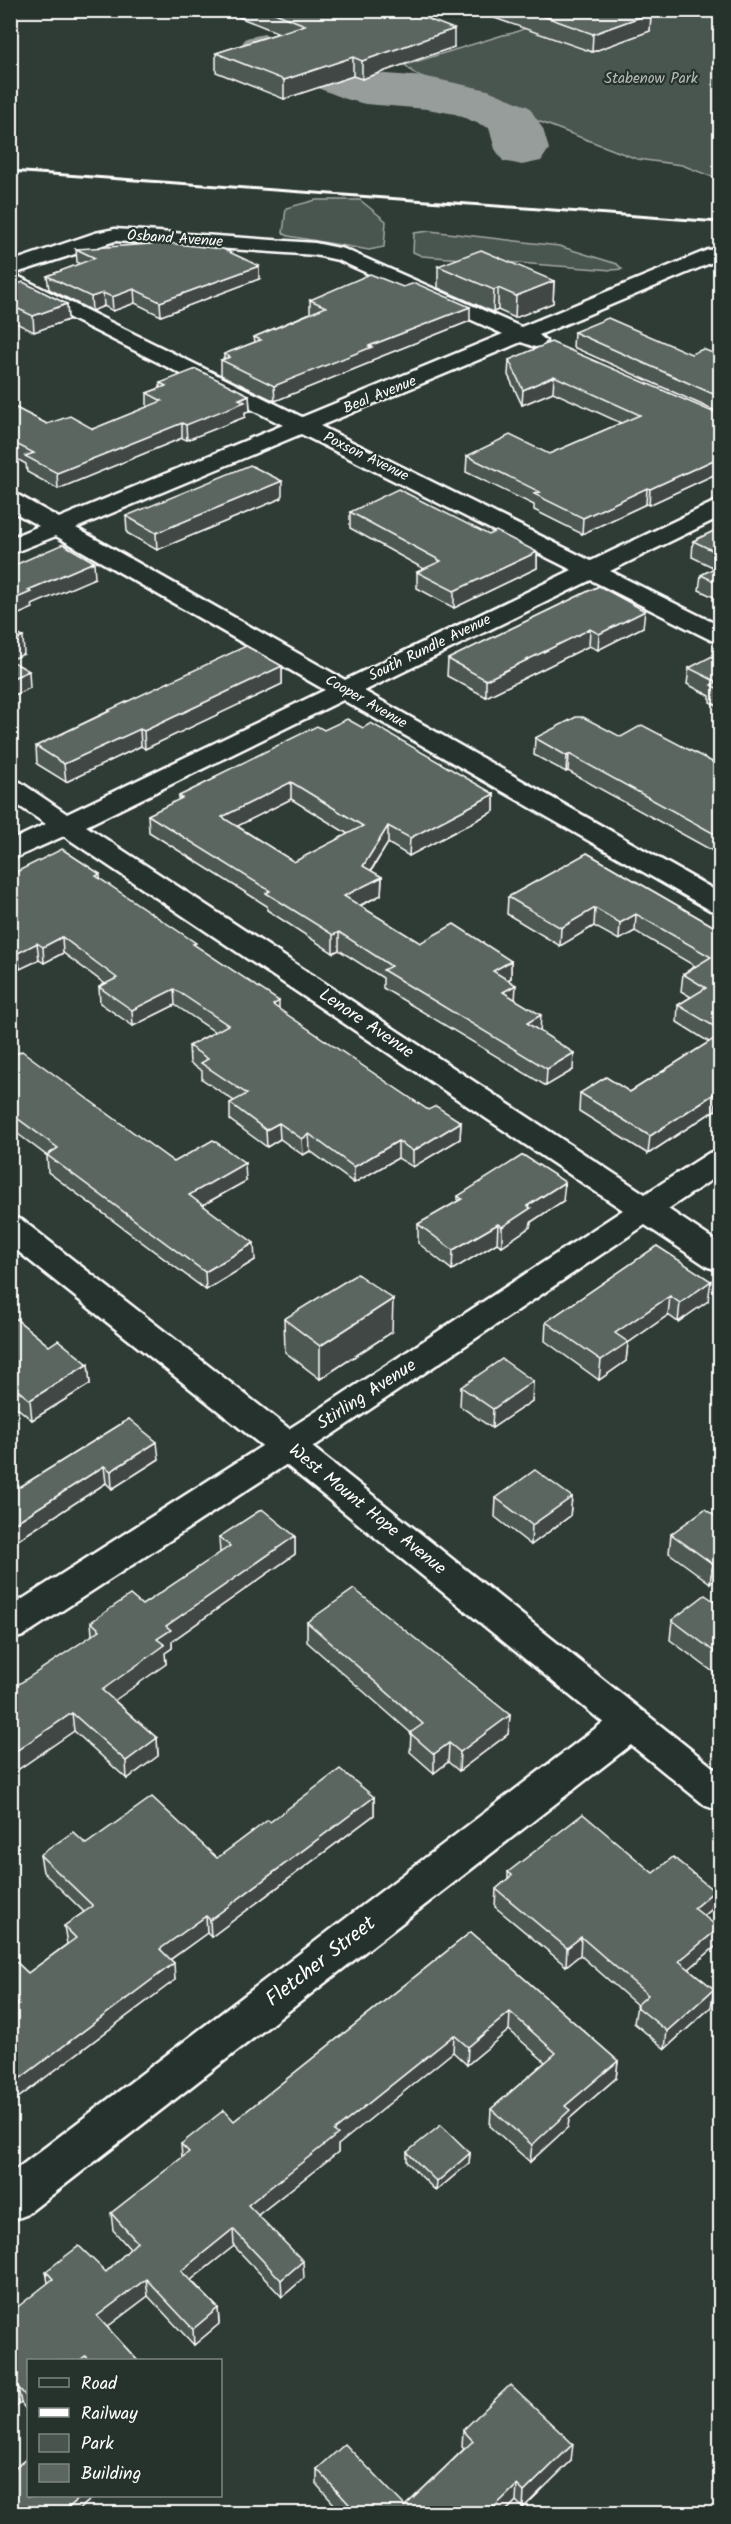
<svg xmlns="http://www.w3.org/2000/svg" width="731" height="2524" font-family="Kalam,sans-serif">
<rect width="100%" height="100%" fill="#2f3b35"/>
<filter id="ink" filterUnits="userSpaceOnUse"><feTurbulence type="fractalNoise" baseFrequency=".0167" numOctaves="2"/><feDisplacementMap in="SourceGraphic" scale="12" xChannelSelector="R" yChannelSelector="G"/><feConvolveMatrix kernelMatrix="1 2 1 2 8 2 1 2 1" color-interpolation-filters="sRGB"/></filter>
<g filter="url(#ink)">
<g fill="#4a544f" stroke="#a4aaa7" stroke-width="1.5">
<polygon points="570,11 720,11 720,180 682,165 637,159 415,74 405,65 503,35 513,33"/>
<polygon points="316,200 360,200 386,221 384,247 369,250 288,236 283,233 286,208"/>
<polygon points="430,231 559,246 617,264 622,269 612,270 422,256 413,252 414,233"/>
</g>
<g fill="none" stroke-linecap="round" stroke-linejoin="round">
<polygon fill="#979d9a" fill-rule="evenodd" points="264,34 282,38 373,73 427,77 488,90 529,107 543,129 549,149 541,161 522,165 503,161 495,149 489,128 455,114 427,109 365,104 346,99 246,60 238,49 246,38"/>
<defs>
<g id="street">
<path d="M115 229 315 243 344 249 521 327 708 250 720 249V259L539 335 546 341 543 346 535 347 521 342 320 426 591 561 712 503 720 501V517L610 571 720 626V642L711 640 591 580 364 691 720 893V912L710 910 343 700 86 826 645 1194 709 1153 720 1150V1174L668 1209 720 1244V1270L708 1267 645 1225 333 1434 23 1636 10 1640V1607L309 1416 623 1210 64 836 10 860V841L46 824 10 800V780L20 782 67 814 325 690 56 536 10 554V538L39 526 10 510V493L18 495 59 518 283 425 10 288V262L95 233ZM115 241 315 255 338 260 503 334 302 417 13 274ZM301 434 572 570 345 680 76 528Z"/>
<polygon points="631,1708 645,1712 650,1723 645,1734 26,2215 10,2221 10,2174 617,1712"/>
</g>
<polygon id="secondary" points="10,1217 22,1220 301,1438 720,1773 720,1811 706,1806 275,1456 10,1245"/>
</defs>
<use href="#street" stroke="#fff" stroke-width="5"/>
<use href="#secondary" stroke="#fff" stroke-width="5"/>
<use href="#street" fill="#26332d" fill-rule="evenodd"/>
<use href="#secondary" fill="#26332d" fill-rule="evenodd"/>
<polyline stroke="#fff" stroke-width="3" points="10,171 720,222"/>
</g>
<g fill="#4e5853" stroke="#fff" stroke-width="1.5" fill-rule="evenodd">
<polygon points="221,10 404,10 454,47 362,79 353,76 284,99 216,72 216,53 279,33"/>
<polygon points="480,10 644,10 651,13 650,31 592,52 480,13"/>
<polygon points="76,249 259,279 161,316 135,303 113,311 104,306 92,311 49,289 47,276 80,264 77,262"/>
<polygon points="438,266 554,281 553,303 515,318 498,310 493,312 438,288"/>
<polygon points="10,287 67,304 68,320 34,332 10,320"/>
<polygon points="310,300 470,321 372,360 372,362 275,401 221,375 221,360 224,359 224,354 255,342 254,337 310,313"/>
<polygon points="574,332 691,354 720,356 720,413 573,347"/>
<polygon points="509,360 720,415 720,472 649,505 646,504 582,534 534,510 534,505 466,472 467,456 549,454 621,423 553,392 522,405 508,375"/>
<polygon points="160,383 249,395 250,411 245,412 245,417 187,440 182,438 58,489 27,472 26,464 10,455 10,405 47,424 93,429 147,407 147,393 160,388"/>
<polygon points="282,498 157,550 127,533 126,516"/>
<polygon points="350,512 489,535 537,552 537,568 454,608 417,588 417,572 424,569 350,528"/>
<polygon points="720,528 720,600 699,590 701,575 715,568 692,557 693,541"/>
<polygon points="599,586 643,627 598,650 589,646 486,697 447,676 448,659"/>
<polygon points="720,654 720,707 710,702 710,696 687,684 689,668"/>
<polygon points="282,666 282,684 145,749 141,746 66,782 37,764 36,746 109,711 109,710"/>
<path d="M363 728 494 794V811L409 856 388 843 371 871 382 877 381 895 360 906 420 943 511 961V978L508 980 515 1000 540 1031 573 1070 546 1086 383 988V978L339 950 333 953 267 910V906L149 832 148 815 179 800V796L214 779V777L324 730ZM291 799 348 834 294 862 237 826Z"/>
<polygon points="621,737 720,766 720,855 568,771 566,772 534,755 535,738"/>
<polygon points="587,853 720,930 720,1113 715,1110 648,1154 579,1111 580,1093 630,1092 709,1042 677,1022 678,1005 691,997 681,991 683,974 695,966 635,931 619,940 594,926 560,946 507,914 508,897"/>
<polygon points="100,874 100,879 197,947 279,1010 428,1110 461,1122 460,1139 413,1167 398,1158 354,1183 310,1151 303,1155 280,1139 267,1147 230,1120 230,1103 234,1101 202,1079 202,1071 190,1063 189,1046 215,1032 175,1005 133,1026 100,1003 99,987 105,984 63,953 44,963 39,960 20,969 10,963 10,875"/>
<polygon points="10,1057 174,1162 246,1181 203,1205 255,1260 206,1290 48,1172 47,1156 10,1128"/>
<polygon points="458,1196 563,1201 531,1222 530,1227 502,1246 497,1243 452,1270 418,1243 418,1224 458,1201"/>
<polygon points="657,1246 708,1301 678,1322 668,1315 628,1343 626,1361 599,1380 545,1341 546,1322"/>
<polygon points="10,1314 49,1346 88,1364 90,1384 32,1420 10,1402"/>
<polygon points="284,1319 392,1332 320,1379 285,1352"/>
<polygon points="533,1381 532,1401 492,1428 460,1406 461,1387"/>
<polygon points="129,1419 159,1459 112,1489 106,1483 10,1545 10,1483 20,1487"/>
<polygon points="572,1497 570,1516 531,1545 495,1517 496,1498"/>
<polygon points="720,1520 710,1583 669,1553 671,1534"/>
<polygon points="295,1536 295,1554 172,1641 172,1648 165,1653 166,1664 114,1700 157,1738 158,1756 127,1779 74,1731 10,1775 92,1635 91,1622 142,1605 220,1553 219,1537"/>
<polygon points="720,1605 720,1677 670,1640 672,1620"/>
<polygon points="307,1622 510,1715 508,1734 459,1771 448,1762 434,1773 410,1752 411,1733 307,1642"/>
<polygon points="374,1797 374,1815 211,1937 207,1933 170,1960 175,1980 10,2104 10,1956 28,1973 67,1944 64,1926 84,1912 43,1872 40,1855 86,1844 217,1858 270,1822"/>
<polygon points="508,1872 653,1873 714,1891 712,1909 704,1916 716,1946 689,1969 714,1989 711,2007 665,2049 634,2023 637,2005 580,1955 566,1966 495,1907 496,1889 508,1879"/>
<polygon points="471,1932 618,2061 616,2078 569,2119 568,2127 530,2162 490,2126 491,2109 545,2062 509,2030 467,2065 453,2052 338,2145 338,2152 258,2215 304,2278 282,2297 234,2246 191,2280 218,2308 219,2324 194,2345 148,2296 107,2327 138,2361 28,2361 28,2412 21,2403 10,2411 48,2283 46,2271 106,2272 130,2249 113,2230 111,2213 182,2158 181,2144 234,2121"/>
<polygon points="407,2152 470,2153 469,2163 436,2191 407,2162"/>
<polygon points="463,2430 571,2461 523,2508 516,2501 503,2514 343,2514 317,2485 317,2469 405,2506 464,2449 462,2447"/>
<polygon points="10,2472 28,2496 95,2496 73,2514 17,2514 10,2506"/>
</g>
<g fill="#404744" stroke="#fff" stroke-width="1.5">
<polygon points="651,13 650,31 592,52 593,34"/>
<polygon points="454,29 454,47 362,79 362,61"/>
<polygon points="353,57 353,76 284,99 284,80"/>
<polygon points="259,266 259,279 161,316 160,302"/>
<polygon points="554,281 553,303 515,318 516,296"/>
<polygon points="498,288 498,310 493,312 494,290"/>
<polygon points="134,289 135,303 113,311 112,297"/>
<polygon points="103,293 104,306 92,311 91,297"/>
<polygon points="67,304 68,320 34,332 33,316"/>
<polygon points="470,307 470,321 372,360 372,362 275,401 274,386 369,346"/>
<polygon points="554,376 553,392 522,405 523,390"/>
<polygon points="249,395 250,411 245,412 245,417 187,440 186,425"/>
<polygon points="182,423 182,438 58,489 57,473"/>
<polygon points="720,457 720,472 649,505 650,489"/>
<polygon points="282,481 282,498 157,550 156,533"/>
<polygon points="647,488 646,504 582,534 583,518"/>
<polygon points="537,552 537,568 454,608 454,591"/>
<polygon points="94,562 95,578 32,605 33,608 10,618 10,601 28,590"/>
<polygon points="645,611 643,627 598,650 599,634"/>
<polygon points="590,629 589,646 486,697 486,680"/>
<polygon points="23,637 24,654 10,660 10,643"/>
<polygon points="282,666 282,684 145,749 144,731"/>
<polygon points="29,671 30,688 10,697 10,679"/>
<polygon points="140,729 141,746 66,782 64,764"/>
<polygon points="569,754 568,771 566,772 567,756"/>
<polygon points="291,782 291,799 222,834 222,817"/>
<polygon points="494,794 494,811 409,856 410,838"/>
<polygon points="388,826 388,843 363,883 363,866"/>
<polygon points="382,877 381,895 344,913 344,896"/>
<polygon points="595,908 594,926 560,946 561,928"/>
<polygon points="636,914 635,931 619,940 620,923"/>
<polygon points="339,932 339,950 333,953 333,935"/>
<polygon points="62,937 63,953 44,963 43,947"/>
<polygon points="37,943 39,960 20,969 18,953"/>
<polygon points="511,961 511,978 493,988 493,971"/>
<polygon points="516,985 515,1002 503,992"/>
<polygon points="174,989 175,1005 133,1026 132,1010"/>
<polygon points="279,1001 279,1018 273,1005"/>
<polygon points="541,1015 540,1033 527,1023"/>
<polygon points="574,1053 573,1070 546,1086 547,1069"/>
<polygon points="717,1092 715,1110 648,1154 650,1136"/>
<polygon points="461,1122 460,1139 413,1167 413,1151"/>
<polygon points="279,1123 280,1139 267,1147 266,1130"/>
<polygon points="309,1134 310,1151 303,1155 302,1139"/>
<polygon points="398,1141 398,1158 354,1183 354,1167"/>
<polygon points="245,1163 246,1181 190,1212 189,1195"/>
<polygon points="565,1182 563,1201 531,1222 530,1227 502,1246 502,1227 527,1206"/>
<polygon points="498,1224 497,1243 452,1270 453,1250"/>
<polygon points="254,1243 255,1260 206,1290 205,1272"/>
<polygon points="711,1281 708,1301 678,1322 680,1303"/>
<polygon points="670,1296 668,1315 628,1343 626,1361 599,1380 601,1360 615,1333"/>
<polygon points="393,1299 392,1332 320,1379 320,1346"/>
<polygon points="88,1364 90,1384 32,1420 30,1400"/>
<polygon points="533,1381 532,1401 492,1428 493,1409"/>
<polygon points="157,1442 159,1459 112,1489 111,1471"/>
<polygon points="104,1466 106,1483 10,1545 10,1526"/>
<polygon points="572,1497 570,1516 531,1545 532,1525"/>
<polygon points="295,1536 295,1554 172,1641 172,1648 165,1653 166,1664 104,1708 102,1690 157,1639 166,1626"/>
<polygon points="720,1558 720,1576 710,1583 713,1564"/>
<polygon points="72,1713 74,1731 10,1775 10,1755"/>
<polygon points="510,1715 508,1734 459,1771 460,1752"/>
<polygon points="157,1738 158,1756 127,1779 126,1761"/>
<polygon points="449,1743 448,1762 434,1773 434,1754"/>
<polygon points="374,1797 374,1815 211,1937 210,1920"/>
<polygon points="714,1891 712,1909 692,1926 694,1908"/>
<polygon points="206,1916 207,1933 161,1966 160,1949"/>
<polygon points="719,1928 716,1946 677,1979 679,1961"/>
<polygon points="581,1937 580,1955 566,1966 567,1948"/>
<polygon points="174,1963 175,1980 10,2104 10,2086"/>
<polygon points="714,1989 711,2007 665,2049 667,2031"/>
<polygon points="510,2012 509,2030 467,2065 468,2047"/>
<polygon points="454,2035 453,2052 338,2145 338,2152 249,2222 248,2205 334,2131"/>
<polygon points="618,2061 616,2078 569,2119 568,2127 530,2162 532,2145 565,2106"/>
<polygon points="470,2153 469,2163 436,2191 437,2182"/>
<polygon points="233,2229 234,2246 182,2287 181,2271"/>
<polygon points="303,2261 304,2278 282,2297 281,2280"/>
<polygon points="146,2279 148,2296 99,2333 97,2316"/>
<polygon points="218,2308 219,2324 194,2345 193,2329"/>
<polygon points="18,2387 21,2403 10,2411 10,2393"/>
<polygon points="573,2444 571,2461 523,2508 524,2492"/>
<polygon points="517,2485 516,2501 503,2514 487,2514"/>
<polygon points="82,2496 95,2496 73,2514 61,2514"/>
</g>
<g fill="#5b6661" stroke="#fff" stroke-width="1.5" fill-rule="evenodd">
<polygon points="267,10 404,10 454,29 362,61 353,57 284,80 216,53 305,25"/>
<polygon points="526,10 644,10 651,13 593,34"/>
<polygon points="166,243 223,249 259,266 160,302 134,289 112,297 103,293 91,297 47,276 95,258 76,249"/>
<polygon points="481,250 554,281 516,296 498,288 494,290 438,266"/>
<polygon points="370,274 403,287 415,283 470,307 369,346 372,347 274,386 221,360 230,357 224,354 261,340 254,337 326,307 310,300"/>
<polygon points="23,282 67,304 33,316 10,305 10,287"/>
<polygon points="608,318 691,354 703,349 720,356 720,397 574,332"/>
<polygon points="551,342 720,415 720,457 650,489 647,488 583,518 534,494 540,492 467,456 510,435 549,454 640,415 554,376 523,390 509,360"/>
<polygon points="196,369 249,395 239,399 245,402 186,425 182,423 57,473 25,456 34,453 10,441 10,405 47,424 70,416 93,429 162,401 147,393 166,386 160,383"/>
<polygon points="250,465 282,481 156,533 126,516"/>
<polygon points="398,489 489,535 496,531 537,552 454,591 417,572 441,561 350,512"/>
<polygon points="720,528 720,554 693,541"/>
<polygon points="63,544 94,562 28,590 31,592 10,601 10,567"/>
<polygon points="720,565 720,584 701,575"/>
<polygon points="599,586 645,611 599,634 590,629 486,680 448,659"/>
<polygon points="10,631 23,637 10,643"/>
<polygon points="246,646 282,666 144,731 140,729 64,764 36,746 110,711 109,710"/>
<polygon points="718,653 720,654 720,690 711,685 717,682 689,668"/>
<polygon points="10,660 29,671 10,679"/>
<polygon points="576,717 583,717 621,737 642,725 720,766 720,837 569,754 567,756 535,738"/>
<path d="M347 719 363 728 371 723 494 794 410 838 388 826 363 866 382 877 344 896 420 943 454 924 511 961 493 971 516 985 503 992 541 1015 527 1023 574 1053 547 1069 383 970 391 966 339 932 333 935 266 893 270 891 148 815 182 798 179 796 216 778 214 777 317 726 324 730ZM291 782 363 826 294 862 222 817Z"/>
<polygon points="62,849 100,874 96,876 196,943 193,944 279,1001 273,1005 428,1110 436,1106 461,1122 413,1151 398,1141 354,1167 309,1134 302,1139 279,1123 266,1130 230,1103 247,1094 201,1063 208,1059 189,1046 228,1025 174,989 132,1010 99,987 117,978 62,937 43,947 37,943 18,953 10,948 10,875"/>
<polygon points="587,853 720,930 720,1030 678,1005 706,988 683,974 711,957 636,914 620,923 595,908 561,928 508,897"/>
<polygon points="720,1035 720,1094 717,1092 650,1136 580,1093 606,1077 630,1092"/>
<polygon points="22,1051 174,1162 213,1140 245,1163 189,1195 254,1243 205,1272 47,1155 58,1148 10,1113 10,1057"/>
<polygon points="523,1155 565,1182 527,1206 531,1208 502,1227 498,1224 453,1250 418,1224 462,1199 458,1196"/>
<polygon points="657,1246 711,1281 680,1303 670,1296 615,1333 628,1342 601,1360 546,1322"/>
<polygon points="357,1274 393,1299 320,1346 284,1319"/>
<polygon points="10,1314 49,1346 58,1340 88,1364 30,1400 10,1384"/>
<polygon points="502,1359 533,1381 493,1409 461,1387"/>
<polygon points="129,1419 157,1442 111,1471 104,1466 10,1526 10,1483 13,1481 20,1487"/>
<polygon points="535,1470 572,1497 532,1525 496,1498"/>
<polygon points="262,1509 295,1536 166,1626 171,1630 157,1639 165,1645 102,1690 157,1738 126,1761 72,1713 10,1755 10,1690 100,1630 91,1622 130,1595 142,1605 230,1546 219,1537"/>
<polygon points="705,1509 720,1520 720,1558 713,1564 671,1534"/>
<polygon points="354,1589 510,1715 460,1752 449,1743 434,1754 410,1733 423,1724 307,1622"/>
<polygon points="705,1595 720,1605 720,1656 672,1620"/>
<polygon points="340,1769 374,1797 210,1920 206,1916 160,1949 174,1963 10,2086 10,2011 19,2005 10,1996 10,1956 28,1973 76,1938 64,1926 93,1906 40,1855 73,1832 86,1844 152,1797 217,1858 268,1820 270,1822"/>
<polygon points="583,1814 653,1873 673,1857 714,1891 694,1908 719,1928 679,1961 714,1989 667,2031 636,2006 648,1995 581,1937 567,1948 496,1889 512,1875 508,1872"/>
<polygon points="471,1932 618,2061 565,2106 570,2110 532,2145 491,2109 556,2053 510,2012 468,2047 454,2035 334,2131 338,2134 248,2205 303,2261 281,2280 233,2229 181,2271 218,2308 193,2329 146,2279 97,2316 138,2361 89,2361 85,2356 79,2361 28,2361 28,2399 18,2387 10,2393 10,2313 53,2279 46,2271 79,2246 106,2272 137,2242 111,2213 189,2152 181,2144 224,2110 234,2121"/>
<polygon points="441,2125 470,2153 437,2182 407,2152"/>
<polygon points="510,2385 573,2444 524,2492 517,2485 487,2514 358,2514 317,2469 345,2444 405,2506 473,2441 463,2430"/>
<polygon points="28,2457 28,2496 82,2496 61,2514 22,2514 10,2499 10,2472"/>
</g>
</g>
<g text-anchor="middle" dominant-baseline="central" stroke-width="4.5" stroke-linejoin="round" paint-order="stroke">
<g font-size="15" fill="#b7bbb9" stroke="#26332d">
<text x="651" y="79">Stabenow Park</text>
</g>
<g font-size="15" fill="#fff" stroke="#26332d">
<text transform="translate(175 239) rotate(4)">Osband Avenue</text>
<text transform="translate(380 395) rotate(-22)">Beal Avenue</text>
<text transform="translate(366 457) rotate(26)">Poxson Avenue</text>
<text transform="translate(430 648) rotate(-26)">South Rundle Avenue</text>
<text transform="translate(366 702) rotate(30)">Cooper Avenue</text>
</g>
<g font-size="18" fill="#fff" stroke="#26332d">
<text transform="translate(366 1024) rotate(34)">Lenore Avenue</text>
<text transform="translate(367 1395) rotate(-33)">Stirling Avenue</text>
<text transform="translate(367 1510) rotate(39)">West Mount Hope Avenue</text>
</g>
<g font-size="21" fill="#fff" stroke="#26332d">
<text transform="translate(321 1962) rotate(-38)">Fletcher Street</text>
</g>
</g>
<rect width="731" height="2524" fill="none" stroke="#26332d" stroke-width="36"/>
<rect x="18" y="18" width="695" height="2488" fill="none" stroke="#fff" stroke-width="2" filter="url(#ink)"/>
<rect x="27" y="2359" width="195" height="138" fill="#26332d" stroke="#7d8581" stroke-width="1.5"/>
<rect x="39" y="2378" width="30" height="9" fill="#26332d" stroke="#7d8581" stroke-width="1.5"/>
<text x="81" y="2389" font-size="18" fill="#ffffff">Road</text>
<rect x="39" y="2408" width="30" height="9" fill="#ffffff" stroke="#7d8581" stroke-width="1.5"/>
<text x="81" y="2419" font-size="18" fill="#ffffff">Railway</text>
<rect x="39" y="2434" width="30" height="18" fill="#4a544f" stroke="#7d8581" stroke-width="1.5"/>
<text x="81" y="2449" font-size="18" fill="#ffffff">Park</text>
<rect x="39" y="2464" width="30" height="18" fill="#5b6661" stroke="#7d8581" stroke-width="1.5"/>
<text x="81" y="2479" font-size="18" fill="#ffffff">Building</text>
</svg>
